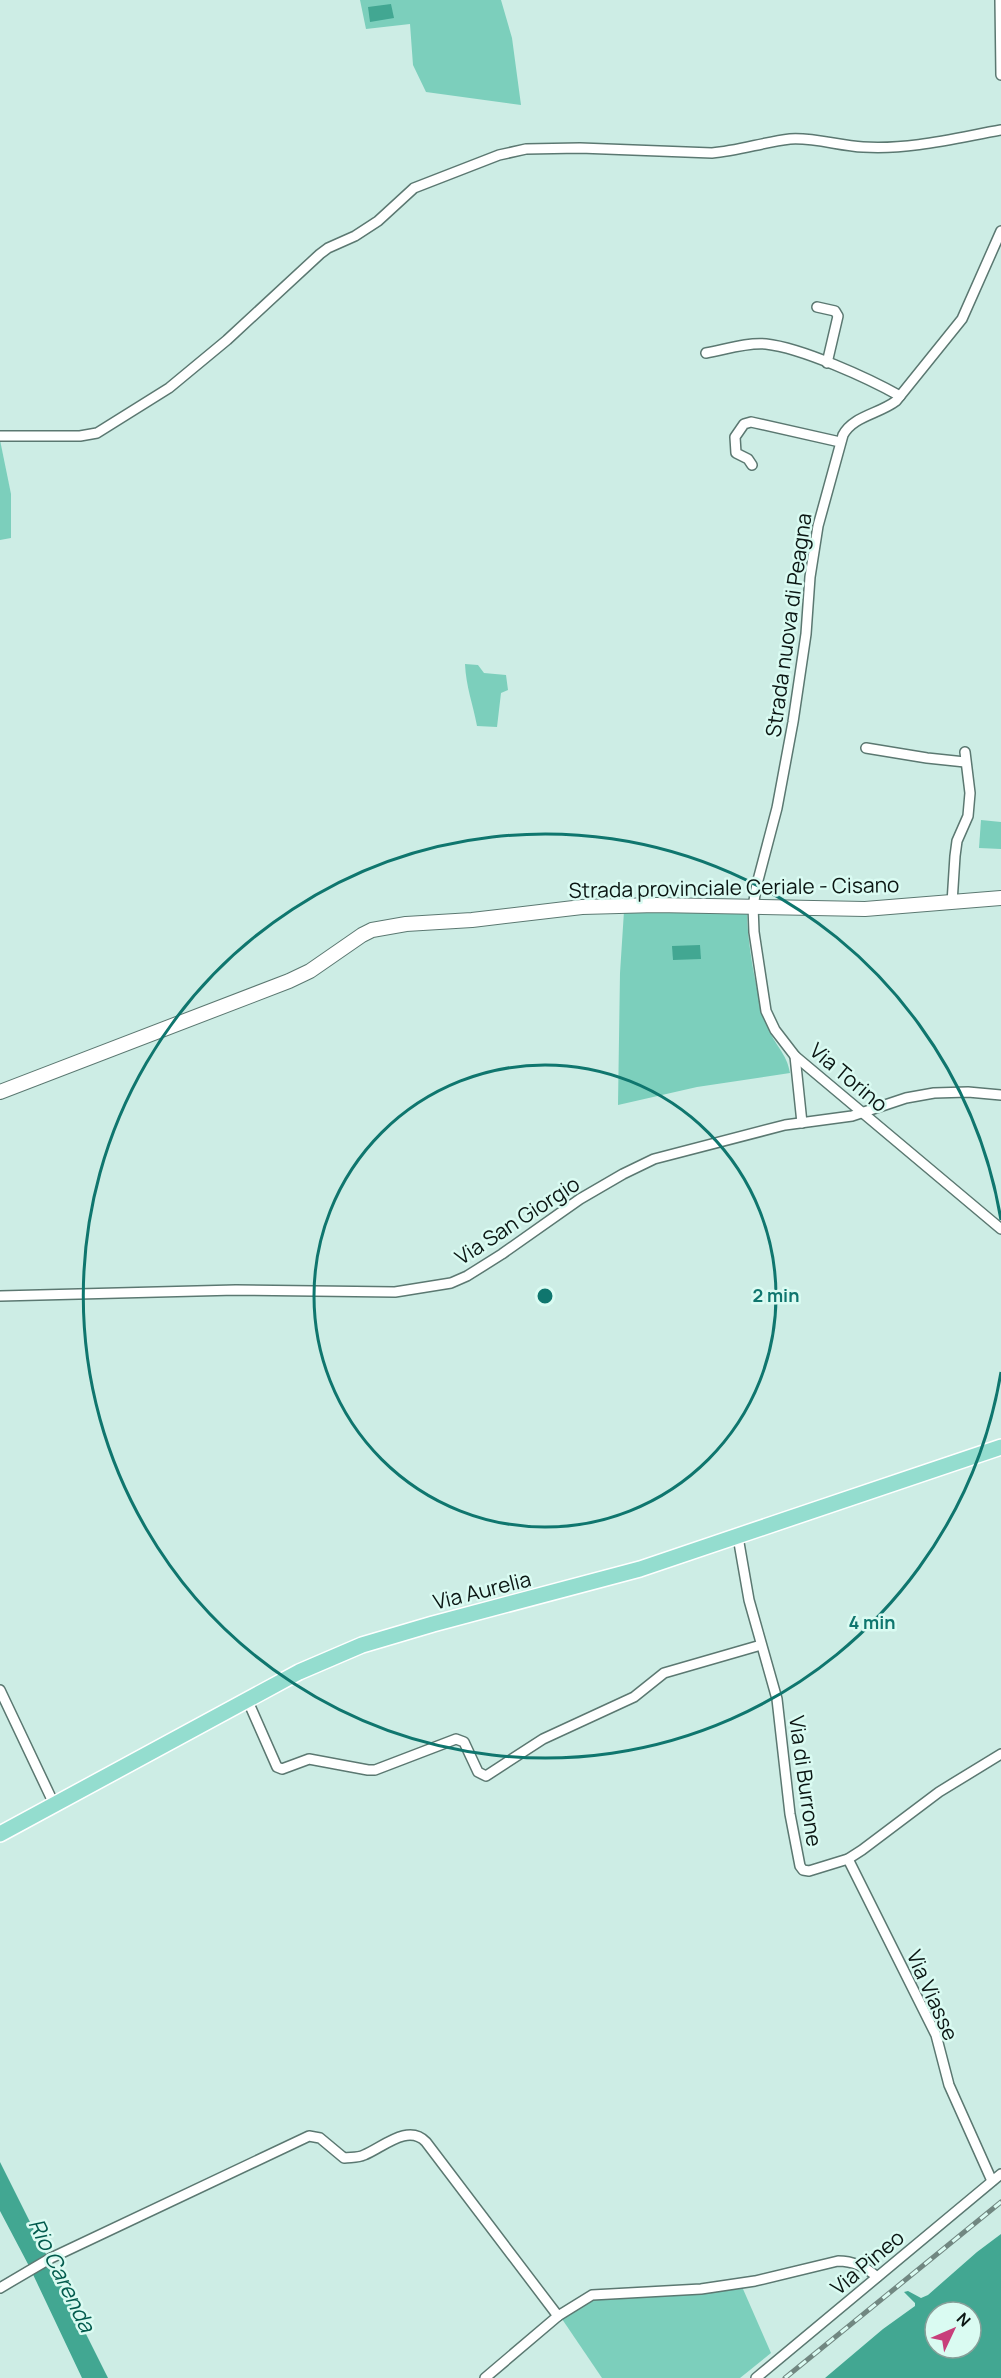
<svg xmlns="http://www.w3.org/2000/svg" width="1001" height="2378" font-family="Manrope,sans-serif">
<rect width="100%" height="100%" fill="#cdede5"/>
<g fill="#7ccfbc">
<polygon points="360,0 501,0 512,38 521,105 426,92 413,65 410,24 366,29"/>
<polygon points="0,440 11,494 11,538 0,540"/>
<path d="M465 664 478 665 484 673 506 675 508 690 501 693 497 727 477 726C473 704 466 687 465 664Z"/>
<polygon points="981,820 1001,822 1001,849 979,848"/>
<path d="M624 911H747C747 942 757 999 768 1027 774 1045 787 1053 790 1073L697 1087 618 1105 620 973Z"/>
<polygon points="743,2289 771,2353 740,2378 602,2378 562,2319 587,2301 601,2298"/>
</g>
<g fill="#42a792" fill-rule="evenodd">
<polygon points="391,4 394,18 370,22 368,7"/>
<polygon points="700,945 701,959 673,960 672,946"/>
<polygon points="0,2162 108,2378 82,2378 29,2266 0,2211"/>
<path d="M1001 2234V2378H825L883 2329 915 2306V2303L904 2292 908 2291 921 2298 928 2295 977 2252ZM935 2312H971V2348H935Z"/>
</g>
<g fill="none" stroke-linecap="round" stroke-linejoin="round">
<defs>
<g id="minor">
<polyline points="1000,0 1001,75"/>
<path d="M1001 231 962 319 896 401C879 414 853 416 843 435L818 526 810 577 806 634 793 722 777 808 757 884 753 906 754 932 766 1011 775 1030 795 1056 1001 1229"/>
<polyline points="817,307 835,311 838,316 827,363"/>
<path d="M706 353C724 350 747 342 766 344 802 348 868 378 900 396"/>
<path d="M0 436H80L97 433 169 388 227 340 320 254 328 248 355 236 378 221 414 188 499 155 526 149 580 148 712 153C738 151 764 142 790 139 813 137 840 146 863 147 910 150 956 138 1001 130"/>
<polyline points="752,465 748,459 736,453 735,437 744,424 751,422 840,442"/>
<polyline points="866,748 927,758 965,762"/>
<polyline points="952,903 955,856 957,841 968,816 970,793 965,752"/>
<polyline points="795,1056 802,1123"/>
<polyline points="0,1296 236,1290 395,1292 451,1283 467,1276 502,1254 580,1199 623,1174 654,1159 785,1125 852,1116 906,1098 934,1093 968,1092 1001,1095"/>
<polyline points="738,1537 749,1600 777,1699 790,1814 800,1866 803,1870 809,1871 848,1859 862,1850 939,1792 1001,1754"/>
<polyline points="0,1690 54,1804"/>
<polyline points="247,1699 277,1767 282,1769 309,1759 368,1770 375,1770 456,1739 464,1742 478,1772 486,1776 543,1739 634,1697 664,1673 761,1645"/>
<polyline points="848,1859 936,2035 949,2085 992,2181"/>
<path d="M0 2288 51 2258 309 2136 320 2138 344 2158C351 2157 358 2158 364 2155 382 2148 408 2123 426 2142L558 2316 592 2295 701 2289 755 2281 838 2261C854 2261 866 2267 877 2277"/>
<polyline points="485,2378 558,2316"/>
<polyline points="756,2378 1001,2174"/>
</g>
<polyline id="secondary" points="0,1092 289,981 310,971 362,935 372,930 406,924 472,920 582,907 656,905 865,909 1001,898"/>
<polyline id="primary" points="0,1834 299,1672 362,1645 433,1624 640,1569 1001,1447"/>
</defs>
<use href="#minor" stroke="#5b7871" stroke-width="12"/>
<use href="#secondary" stroke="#5b7871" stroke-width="16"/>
<use href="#primary" stroke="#fff" stroke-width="18"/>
<use href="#minor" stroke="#fff" stroke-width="9"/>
<use href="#secondary" stroke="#fff" stroke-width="14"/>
<use href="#primary" stroke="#94ddcf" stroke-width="15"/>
<defs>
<polyline id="rail" points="785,2378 1001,2202"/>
</defs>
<use href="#rail" stroke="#718781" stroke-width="5"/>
<use href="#rail" stroke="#dafbf2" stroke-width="3" stroke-dasharray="9" stroke-linecap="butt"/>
</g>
<g fill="none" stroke="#0f766e" stroke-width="3">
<circle cx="545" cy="1296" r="231"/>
<path d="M1001 1372A462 462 0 1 1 1001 1220"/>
</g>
<g text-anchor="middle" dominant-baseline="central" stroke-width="5" stroke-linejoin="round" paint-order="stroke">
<g font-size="21" fill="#0b1613" stroke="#dafbf2">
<text transform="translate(788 625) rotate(-82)">Strada nuova di Peagna</text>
<text transform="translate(734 887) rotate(-1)">Strada provinciale Ceriale - Cisano</text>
<text transform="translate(849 1077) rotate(40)">Via Torino</text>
<text transform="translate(517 1220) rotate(-33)">Via San Giorgio</text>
<text transform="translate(482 1590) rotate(-14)">Via Aurelia</text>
<text transform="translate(806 1781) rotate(82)">Via di Burrone</text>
<text transform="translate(933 1995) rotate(66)">Via Viasse</text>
<text transform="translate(867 2262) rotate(-40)">Via Pineo</text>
</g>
<g font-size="22" font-style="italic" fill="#025b4d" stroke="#dafbf2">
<text transform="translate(62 2275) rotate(64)">Rio Carenda</text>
</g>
</g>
<circle cx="545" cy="1296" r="9" fill="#0f766e" stroke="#dafbf2" stroke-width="3"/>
<g font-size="18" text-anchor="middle" font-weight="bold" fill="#0f766e" stroke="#dafbf2" stroke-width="5" stroke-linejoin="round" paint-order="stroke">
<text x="776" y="1302">2 min</text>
<text x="872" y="1629">4 min</text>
</g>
<g transform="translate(953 2330) rotate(46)"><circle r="28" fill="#dafbf2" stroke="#879f99" stroke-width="1.5"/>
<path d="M0-4.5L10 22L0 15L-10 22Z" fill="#c83f7b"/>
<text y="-9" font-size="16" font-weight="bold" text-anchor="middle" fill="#0b1613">N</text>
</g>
</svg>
